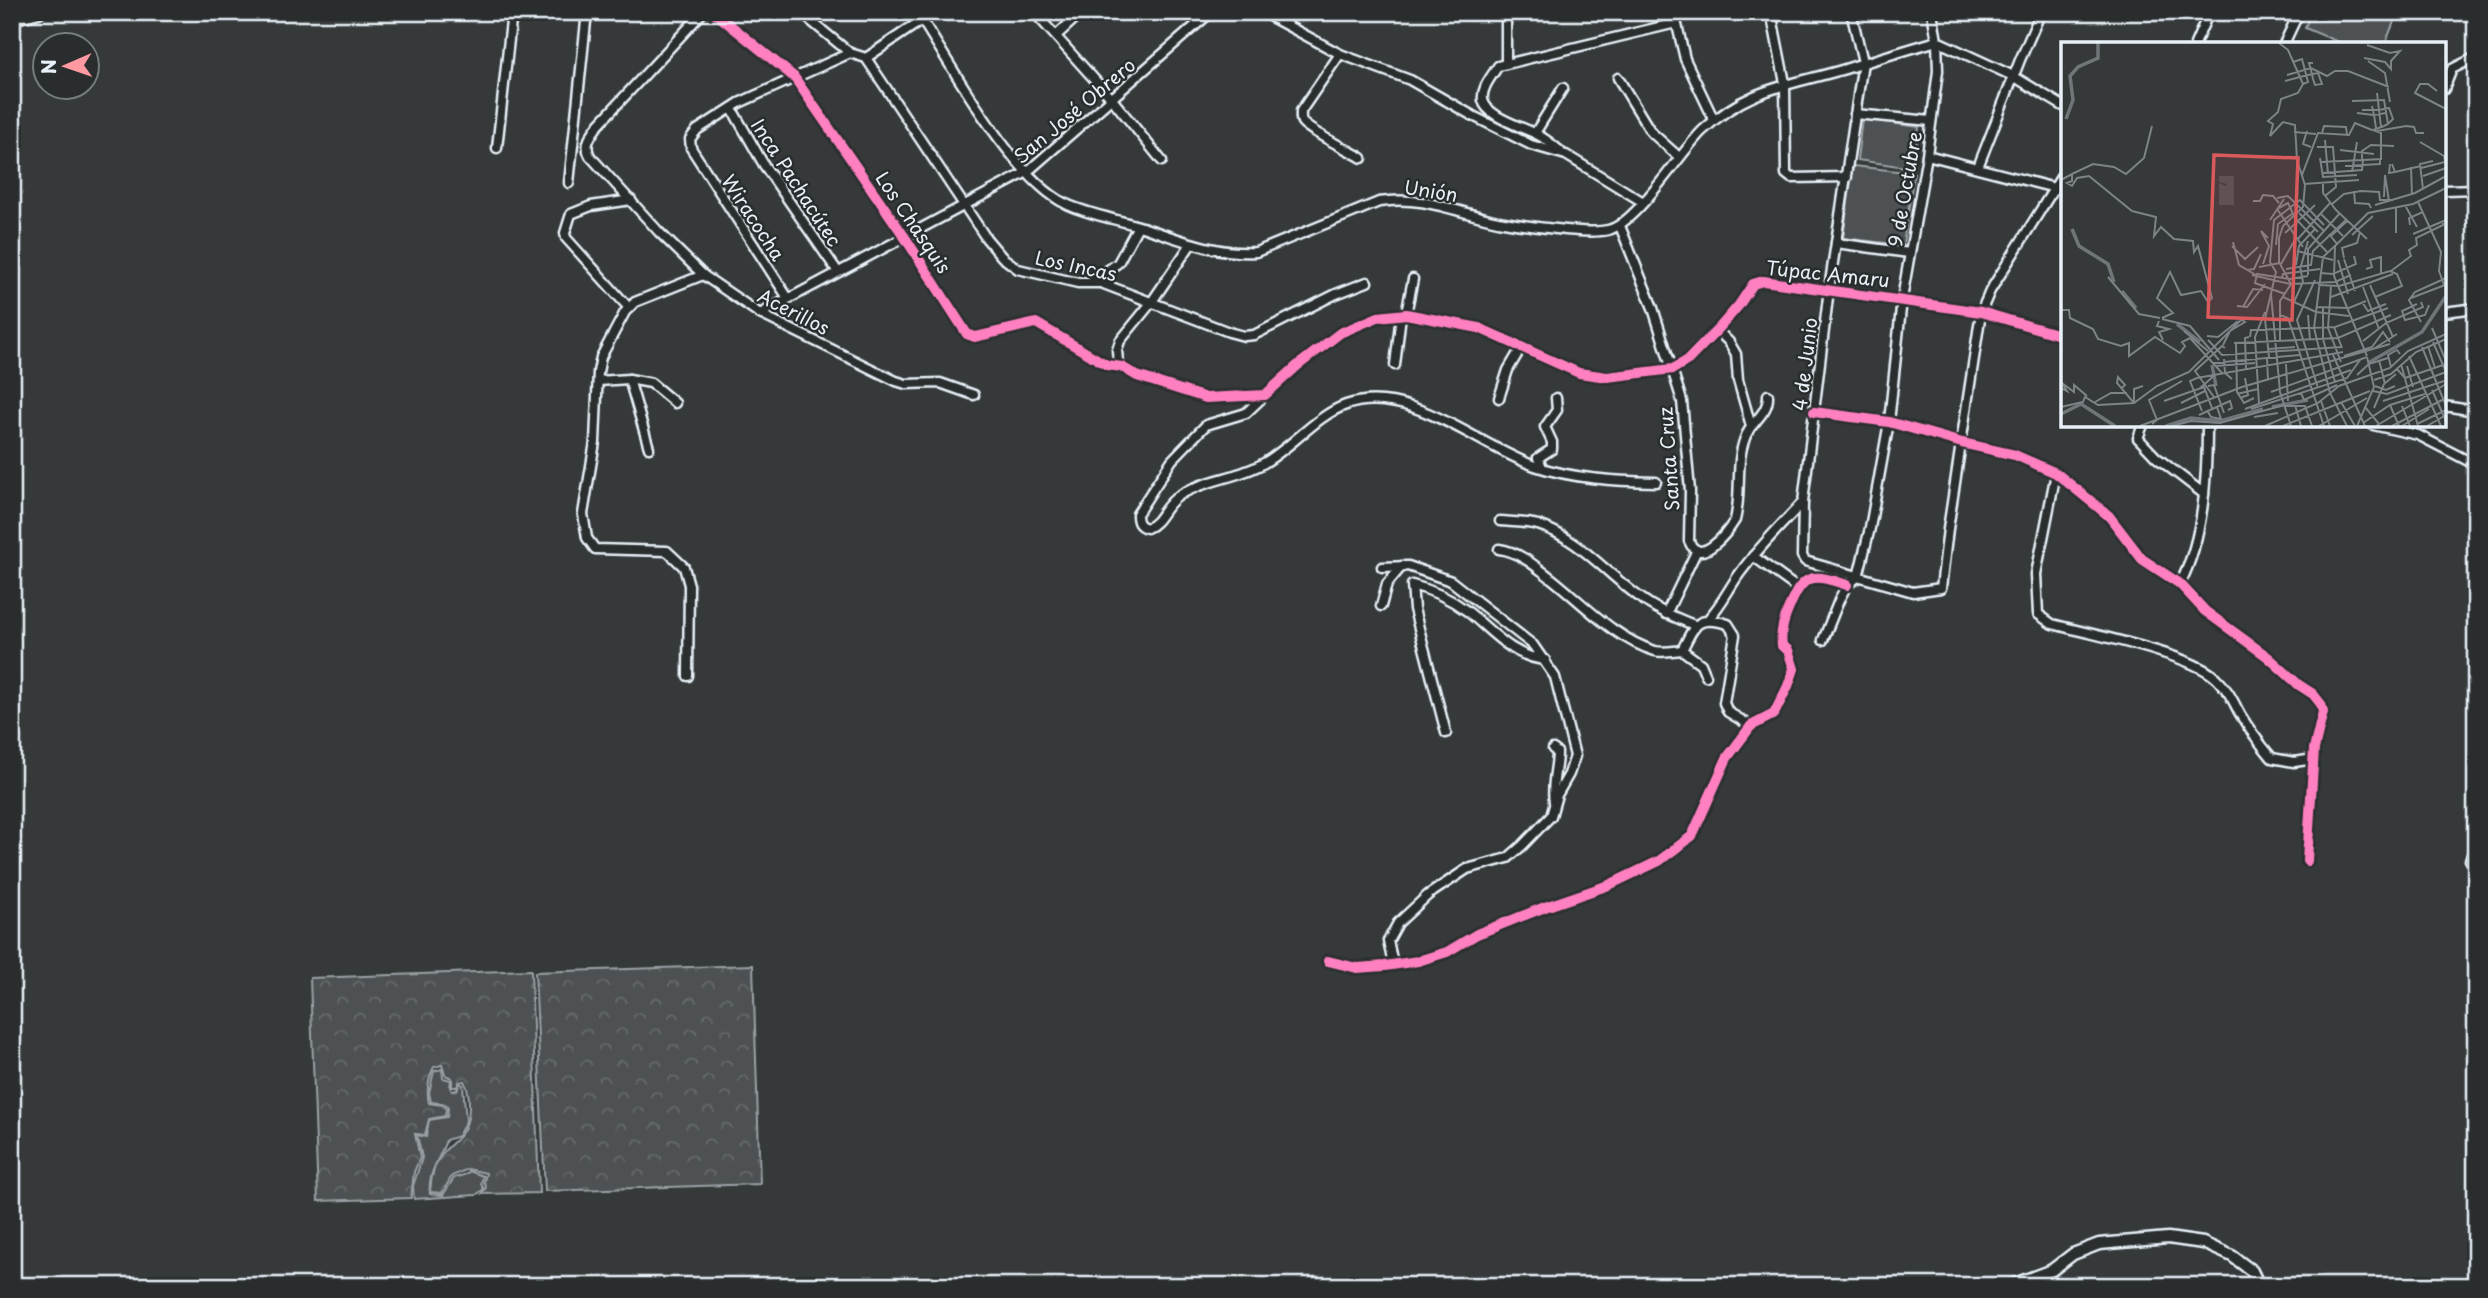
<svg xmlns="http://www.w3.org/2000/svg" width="2488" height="1298" font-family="'Playpen Sans',sans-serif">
<defs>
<pattern id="forest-crowns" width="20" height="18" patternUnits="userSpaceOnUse" patternTransform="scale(1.75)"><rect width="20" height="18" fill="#4d5152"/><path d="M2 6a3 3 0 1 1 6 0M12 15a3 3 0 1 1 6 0" fill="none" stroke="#676a6c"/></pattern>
</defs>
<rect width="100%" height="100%" fill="#35393a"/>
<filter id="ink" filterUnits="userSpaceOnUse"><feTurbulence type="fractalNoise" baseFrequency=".0143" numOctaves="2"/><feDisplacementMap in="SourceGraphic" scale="14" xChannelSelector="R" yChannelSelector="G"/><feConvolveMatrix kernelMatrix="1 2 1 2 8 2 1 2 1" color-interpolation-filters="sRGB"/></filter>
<g filter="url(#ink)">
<g fill="#4d5152" stroke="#9aa1a5" stroke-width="2">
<polygon points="2311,12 2398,12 2385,44 2343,44 2305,28"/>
<polygon points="1862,119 1919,127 1913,168 1857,160"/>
<polygon points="1853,166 1914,173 1903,245 1843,238"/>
<path d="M442 1069 443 1078 451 1080 450 1087 452 1091 457 1090 460 1083 463 1085 466 1121 458 1136 446 1140C440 1159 427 1173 430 1194L443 1195 454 1178 467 1174 469 1171 483 1176 481 1184 484 1189 476 1195 414 1199 413 1186 422 1158 417 1135 426 1137 429 1120 447 1117 448 1108 445 1104 431 1102 429 1093 434 1071Z"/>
</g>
<g fill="url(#forest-crowns)" stroke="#9aa1a5" stroke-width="2">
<polygon points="753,965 760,1184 545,1191 535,972"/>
<path d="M531 970 539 1193 482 1194 486 1187 484 1182 486 1173 468 1169 452 1176 442 1193 430 1192C431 1185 431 1176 434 1169 444 1140 468 1143 469 1108 469 1098 469 1090 464 1081L459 1082 457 1087H452V1078L445 1075 442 1065 434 1067C428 1079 426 1090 429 1103L443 1105 446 1109 445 1116 429 1119 425 1135 415 1134 420 1158 414 1172 411 1198 318 1201 310 978Z"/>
</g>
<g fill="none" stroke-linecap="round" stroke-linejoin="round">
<defs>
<g id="minor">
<path d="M703 12 599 124C592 134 583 144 590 156L659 232 703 275 760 314 896 381 906 384 940 383 974 395"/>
<polyline points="714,12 794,77 904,236 967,334 975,337 1036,323 1107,365 1122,367 1137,376 1206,398 1265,395 1297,366 1340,333 1378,317 1406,314 1479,328 1579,373 1607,377 1673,369 1688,360 1720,327 1739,305 1753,284 1763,281 1981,312 2063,336"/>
<polyline points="800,12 850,53"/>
<polyline points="1034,12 1112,99 1162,161"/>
<polyline points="1262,12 1340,54 1410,80 1473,116 1531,145 1566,155 1643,202"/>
<polyline points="1674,12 1685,59 1714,120"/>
<polyline points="1771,12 1785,83 1786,174 1791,178 1847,177"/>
<polyline points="1851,12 1863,62 1829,289 1803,502 1802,556 1805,561 1913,592 1941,588 1948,529 1981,312 1990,291 2063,174"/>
<polyline points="1057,35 1082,12"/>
<polyline points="1937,41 2013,76 2063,106"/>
<polyline points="2195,44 2209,12"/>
<polyline points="2284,44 2299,12"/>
<path d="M1340 54 1301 111C1301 115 1300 118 1302 122 1310 132 1349 150 1362 158"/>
<polyline points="866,58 986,238 1002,257 1018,269 1078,283 1101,283 1229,332 1244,336 1254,335 1336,294 1367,282"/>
<polyline points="1506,63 1506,12"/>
<polyline points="1618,78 1651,132 1679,157"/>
<polyline points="2444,89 2452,69 2476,57"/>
<polyline points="732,109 764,165 838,272"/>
<polyline points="1855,114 1931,121"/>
<polyline points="1535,133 1563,88"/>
<polyline points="497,148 512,12"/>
<path d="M1560 151C1553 145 1546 139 1538 135 1524 127 1486 117 1483 100 1481 88 1492 76 1498 66L1676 23"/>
<polyline points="1927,155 2055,188"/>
<polyline points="1978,167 2020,60 2041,12"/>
<polyline points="569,183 587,12"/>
<polyline points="2444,190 2476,189"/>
<path d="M1620 226 1653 308 1682 401 1690 491 1689 541C1700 568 1727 533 1735 520 1742 493 1735 464 1745 438 1751 421 1769 414 1768 395"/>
<polyline points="1836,243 1909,253"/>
<polyline points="1092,281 1118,263 1138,226"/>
<path d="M788 298 691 148 690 139 697 130 739 103 850 53 866 58 922 20C954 70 1013 178 1066 204 1090 215 1117 219 1142 227 1179 239 1217 255 1256 252L1379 202C1422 195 1456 212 1498 221 1520 225 1543 228 1566 230 1580 231 1594 233 1608 230 1636 224 1679 154 1702 131 1749 87 1788 86 1845 69 1876 59 1906 50 1937 41"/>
<polyline points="629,308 566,238 565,233 571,214 591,206 631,200"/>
<polyline points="2444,312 2476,308"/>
<polyline points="760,314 1027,172 1211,12"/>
<polyline points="1406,314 1413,279"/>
<polyline points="1717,330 1729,342 1736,354 1738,380 1751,426"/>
<polyline points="1395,365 1401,315"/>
<polyline points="1122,367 1118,361 1117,350 1120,341 1151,303 1191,244"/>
<polyline points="629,379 649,448"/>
<polyline points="598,381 629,379 651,383 675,403"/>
<path d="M1265 395 1246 413 1206 425 1172 460 1137 514C1137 521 1138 526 1147 528 1162 522 1163 505 1180 495 1206 479 1239 478 1264 463 1292 447 1317 415 1346 405 1409 383 1478 446 1535 466 1574 479 1615 481 1656 482"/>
<polyline points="1499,398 1508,370 1521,348"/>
<polyline points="2444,406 2476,411"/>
<polyline points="1814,412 1889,422 1962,443 2015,455 2056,473 2109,516 2142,559 2180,584 2205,611 2268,657 2299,685 2313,694 2321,704 2323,712 2314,749 2307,861"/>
<polyline points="2143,425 2138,438 2156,457 2204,494"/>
<polyline points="2373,425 2418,435 2476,465"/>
<polyline points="1542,467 1538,458 1552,449 1552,442 1545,427 1557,410 1556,398"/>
<path d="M2056 473 2036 574 2038 614 2052 624C2090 634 2191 654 2216 678 2228 689 2233 701 2240 714 2249 729 2261 745 2272 758L2294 762 2314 759"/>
<path d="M1500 521C1512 522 1526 522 1538 525 1580 538 1610 578 1645 601 1660 612 1677 618 1694 625"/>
<path d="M1499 549C1520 552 1535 566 1551 578 1583 603 1615 639 1655 651 1663 653 1673 651 1682 650 1695 624 1697 615 1728 624L1735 635 1724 703 1728 712 1751 726"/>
<polyline points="1753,556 1797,588"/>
<polyline points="1382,567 1408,566 1451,581 1533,645 1555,677 1575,756 1569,774 1557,795 1551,816 1523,845 1508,858 1467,869 1428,895 1398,923 1388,941 1393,964"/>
<path d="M2180 584C2204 537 2207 478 2207 425"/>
<polyline points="1381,606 1387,584 1402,566"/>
<polyline points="1666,614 1697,550"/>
<path d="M1709 618C1722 604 1729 588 1740 573 1759 547 1781 525 1803 502"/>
<polyline points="1823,640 1840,598 1847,585 1858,577 1870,528 1889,422 1902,299 1927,155 1938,71 1937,41 1932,12"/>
<polyline points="1682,650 1701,664 1706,676"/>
<polyline points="688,676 689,585 684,567 667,551 595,549 587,538 583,514 595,442 598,372 601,357 625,312 635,302 703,275"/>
<path d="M1446 733 1414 609 1412 585C1432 590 1451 599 1467 611 1491 630 1512 657 1545 660"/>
<path d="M1553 749 1557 752C1557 769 1551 783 1554 802"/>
<polyline points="2476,845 2470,860 2476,859"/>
<path d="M1328 961 1357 968 1385 966 1418 961 1447 952 1477 934 1545 907 1609 885 1659 861 1692 836 1727 758 1751 726 1774 714 1788 686 1794 669 1788 650 1782 646C1780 634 1784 619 1789 608 1803 573 1812 573 1847 585"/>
</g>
<g id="tertiary">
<polyline points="913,12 922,20 931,12"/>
<polyline points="12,19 39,12"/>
<polyline points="2009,1286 2052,1270 2073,1254 2099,1244 2168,1238 2203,1243 2232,1256 2252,1271 2259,1286"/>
</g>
</defs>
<use href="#minor" stroke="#e8f1f8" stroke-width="13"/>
<use href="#tertiary" stroke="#e8f1f8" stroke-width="15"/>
<use href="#minor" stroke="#2a2d2e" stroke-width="8"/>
<use href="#tertiary" stroke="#2a2d2e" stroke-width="10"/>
<defs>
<g id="cycleway">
<polyline points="714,12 794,77 904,236 967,334 975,337 1036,323 1107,365 1122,367 1137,376 1206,398 1265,395 1297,366 1340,333 1378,317 1406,314 1479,328 1579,373 1607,377 1673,369 1688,360 1720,327 1739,305 1753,284 1763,281 1981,312 2063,336"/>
<polyline points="1814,412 1889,422 1962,443 2015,455 2056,473 2109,516 2142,559 2180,584 2205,611 2268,657 2299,685 2313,694 2321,704 2323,712 2314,749 2307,861"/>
<path d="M1328 961 1357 968 1385 966 1418 961 1447 952 1477 934 1545 907 1609 885 1659 861 1692 836 1727 758 1751 726 1774 714 1788 686 1794 669 1788 650 1782 646C1780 634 1784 619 1789 608 1803 573 1812 573 1847 585"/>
</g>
</defs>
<use href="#cycleway" stroke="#2a2d2e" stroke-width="15"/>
<use href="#cycleway" stroke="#ff80c0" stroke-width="10"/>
</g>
</g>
<g text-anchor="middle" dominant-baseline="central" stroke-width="5" stroke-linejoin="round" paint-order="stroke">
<g font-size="19" fill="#e8f1f8" stroke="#2a2d2e">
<text transform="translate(1074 110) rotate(-40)">San José Obrero</text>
<text transform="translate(797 182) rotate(57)">Inca Pachacútec</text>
<text transform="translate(1904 189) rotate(-80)">9 de Octubre</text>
<text transform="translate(1431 190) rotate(9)">Unión</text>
<text transform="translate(754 217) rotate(57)">Wiracocha</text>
<text transform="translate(914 222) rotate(56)">Los Chasquis</text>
<text transform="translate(1076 265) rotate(12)">Los Incas</text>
<text transform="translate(1828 273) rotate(6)">Túpac Amaru</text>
<text transform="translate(794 311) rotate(27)">Acerillos</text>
<text transform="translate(1804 364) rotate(-83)">4 de Junio</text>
<text transform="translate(1668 459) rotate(-94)">Santa Cruz</text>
</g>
</g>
<g transform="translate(2061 42)">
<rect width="385" height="385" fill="#35393a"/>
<path d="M158 134H173V163H158V141L164 144 166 142 158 140Z" fill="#4d5152"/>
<path fill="none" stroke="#707579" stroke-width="3.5" d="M5 77 12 58 9 34 17 25 37 16V1M11 187 18 204 47 222 53 240M61 249 75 266M116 282 139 300M307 321 361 290 385 254M151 323 155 344M211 365 247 358M0 372 20 362 54 384M105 384 130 376 159 379 202 367"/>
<path fill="none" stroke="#7d8386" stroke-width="2" d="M218 1 227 8 242 42 237 51 220 57 217 70 207 79 212 82 209 94 222 80 234 83 236 118 244 143 242 165 222 184 218 196V220L230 242M303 16 324 20 330 27V19L339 9 329 11 306 3M307 19 324 31 329 60M232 20 241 17 247 40 242 42M226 33 250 26 266 34 274 29H287L328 45M224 39 239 35 251 32H252L257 31 261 42 254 43 252 37 251 32 248 21H252M376 49 367 42H359L354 51 385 67M291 59 323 58 327 82M301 68H318L316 51M296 71 313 73 311 64M315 86 313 73 325 71M246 89 242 102 250 105M316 89 345 84 353 85 355 91H363M233 90 255 92M261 91 263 84 285 85 286 93M264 98 267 132M359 100 383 114M256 105H272L275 145 264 154M279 108 313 112M259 116 262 135 296 133M260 120 301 118V109L310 103 333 104M329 122 328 131 334 130 331 122M284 124 319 122V118M350 125 351 153M360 126 384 120 383 114M291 130 296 100M334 130 360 124M261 131 301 128 302 118 320 117V91L312 88 323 84 327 82 332 77 328 66 318 68 320 85M11 132 32 122 53 125 65 132 83 116 91 84M241 133 257 91 288 93 294 81 311 88M362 134 385 126M0 138 11 132V139L6 141 11 144 16 136 28 134 71 169 95 175 93 194 100 185 113 197 132 199 133 210 137 204 151 256 147 260 140 249 120 253 109 230 96 256 112 271 101 276M262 141V151L275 168 306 197M243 142 298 138M362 147 359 122 372 119M293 149 294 161 308 162 310 166M323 155 324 133 328 159M216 156 227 154 263 189M192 159H199L202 153 212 154 218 161M357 160 380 210 378 229 383 243M271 162 283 152 300 149 318 150 319 158H332M314 163 354 151 385 134M345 165 356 185M335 166V191M216 167 227 161 234 176 266 210M216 167 242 205M238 171 257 190M259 171 282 194M209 178 223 157M349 183 348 176 362 170M224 191 254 163M352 192 385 178M291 193 312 174M270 194 286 179M236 198 269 161M172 200 178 223 195 233M215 203 217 182 231 172M171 204 184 217 197 205M236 209 272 218M262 215 253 286 269 351 286 384M261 216 276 202 268 192M283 216 281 206 296 201 299 190M283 217 294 249M277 218 287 252M202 222 208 204 200 189 207 196M220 222 235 196M235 223 238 204 254 187M240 224 247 199M198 225 219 221M225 227 250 223 252 209 286 177M305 227 311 225 309 218 320 215V232M186 228 193 227 200 212M330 229 350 214 348 208 356 203 355 196 382 183V179M259 231 272 232 295 222 293 214M191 233 229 242 274 240 290 233M247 233V207L279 171M47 235 78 272 99 276M221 236 222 232 259 227M254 238 236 278 257 346M257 243 278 244 329 229 336 232 341 244 314 255M309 243 332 295M270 244 267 286 280 320M302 245 318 287M210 252 219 350 230 384M224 252 194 241 196 232 229 237 247 234M222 255 255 270 288 274M270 255 332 232M350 256 384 243M233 260 242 240 239 224M301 260 307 269 325 262M356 262 341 269 344 278 364 273 368 263M176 264 186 265 204 242M182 265 192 247 202 248M255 265 288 266 305 259M262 265V297L274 340M0 268H8L9 276 32 287 37 297 60 304 68 301V314L94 295 119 311 124 304 121 300 129 296M219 273 227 276 263 384M247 273 249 298M101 277 129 284 158 318M98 279 96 284 108 287 98 290 102 298M360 280 348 258 354 250 385 236M273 285 281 306M371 286 385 319M123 289 147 309M146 294 157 295 177 279M189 295 190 288 274 285 327 266M129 296 161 331M147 298 161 313 280 305M219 299V259L230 242M302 299 325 281 362 265 360 260M372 300 385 330M173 301 277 296 330 273M175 301 176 350 183 361 193 356M162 303 169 289 184 280 176 275M367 304 374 326M361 305 385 364M314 306 336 292M207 307 234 305M272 313 304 384M283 314 311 305 322 290 329 300M306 314 273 234 274 204 307 171 352 162 385 146M348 314 380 384M208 315 204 277 215 230 209 220 213 178 239 158 263 183M206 316 207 338M163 317 164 331 171 337M318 318 324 342M152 321 239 313M225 322 227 359M340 322 357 384M155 324 194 321M346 324 352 345M330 325 327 313 336 308 339 312M185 327 184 296 188 295M336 327 344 336 385 322M296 333 308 322 327 316M313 338 330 332 355 310 385 297M147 344 153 343 163 371M314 344 325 348 334 344M0 346 6 349 1 341 13 350V343L26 354M61 346 64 343 57 335 56 341 73 361M138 347 155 332M371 348 385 379M312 349 326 352 385 330M210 350 306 315M240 351 243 358 276 343M176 352 197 347M153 355 134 329 161 304 164 306M179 356 187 353 184 336M103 359 143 345 151 366M260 359 269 384M322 359 383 339M34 360 50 351H66M73 360V347L82 344M280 360 294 384M120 361 144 349M198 362 194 295 204 270M234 363 240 384M274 363 309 349M329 363 338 384M223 364H244L251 384M341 364 349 384M0 365 22 360 24 355 37 363 73 361 96 344 128 330 181 277M304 365 318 382M313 366 323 342 335 332M184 367 290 328M190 367 286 336 299 318M146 368 150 375 160 377 156 365M141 369 129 339 136 336 282 310M138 373 169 359 171 366 167 368M193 375 217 371M302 381 329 363 364 352M91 382 96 378 88 358 121 339M356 382 385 368M79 384 181 345 329 302M111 384 130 379 159 381 223 363M204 384 257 361 278 344 329 326 347 309 385 292M222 384 274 363M258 384 306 356M296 384 313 345 306 315M315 384 385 342M331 384 385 356M341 384 368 367M366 384 385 373"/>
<path fill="#da5a5c" fill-opacity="0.15" stroke="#da5a5c" stroke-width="3.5" d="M153 113 237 116 231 278 147 275Z"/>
<rect width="385" height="385" fill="none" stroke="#e8f1f8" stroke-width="3.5"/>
</g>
<rect width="2488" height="1298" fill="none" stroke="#2a2d2e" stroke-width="42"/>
<rect x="21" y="21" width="2446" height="1256" fill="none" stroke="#e8f1f8" stroke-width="2.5" filter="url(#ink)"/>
<g transform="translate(66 66) rotate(268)"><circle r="33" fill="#2a2d2e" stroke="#767b7f" stroke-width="2"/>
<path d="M0-5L12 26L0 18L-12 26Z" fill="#ff9aa2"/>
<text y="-10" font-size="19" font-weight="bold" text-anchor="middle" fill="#e8f1f8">N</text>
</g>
</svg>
